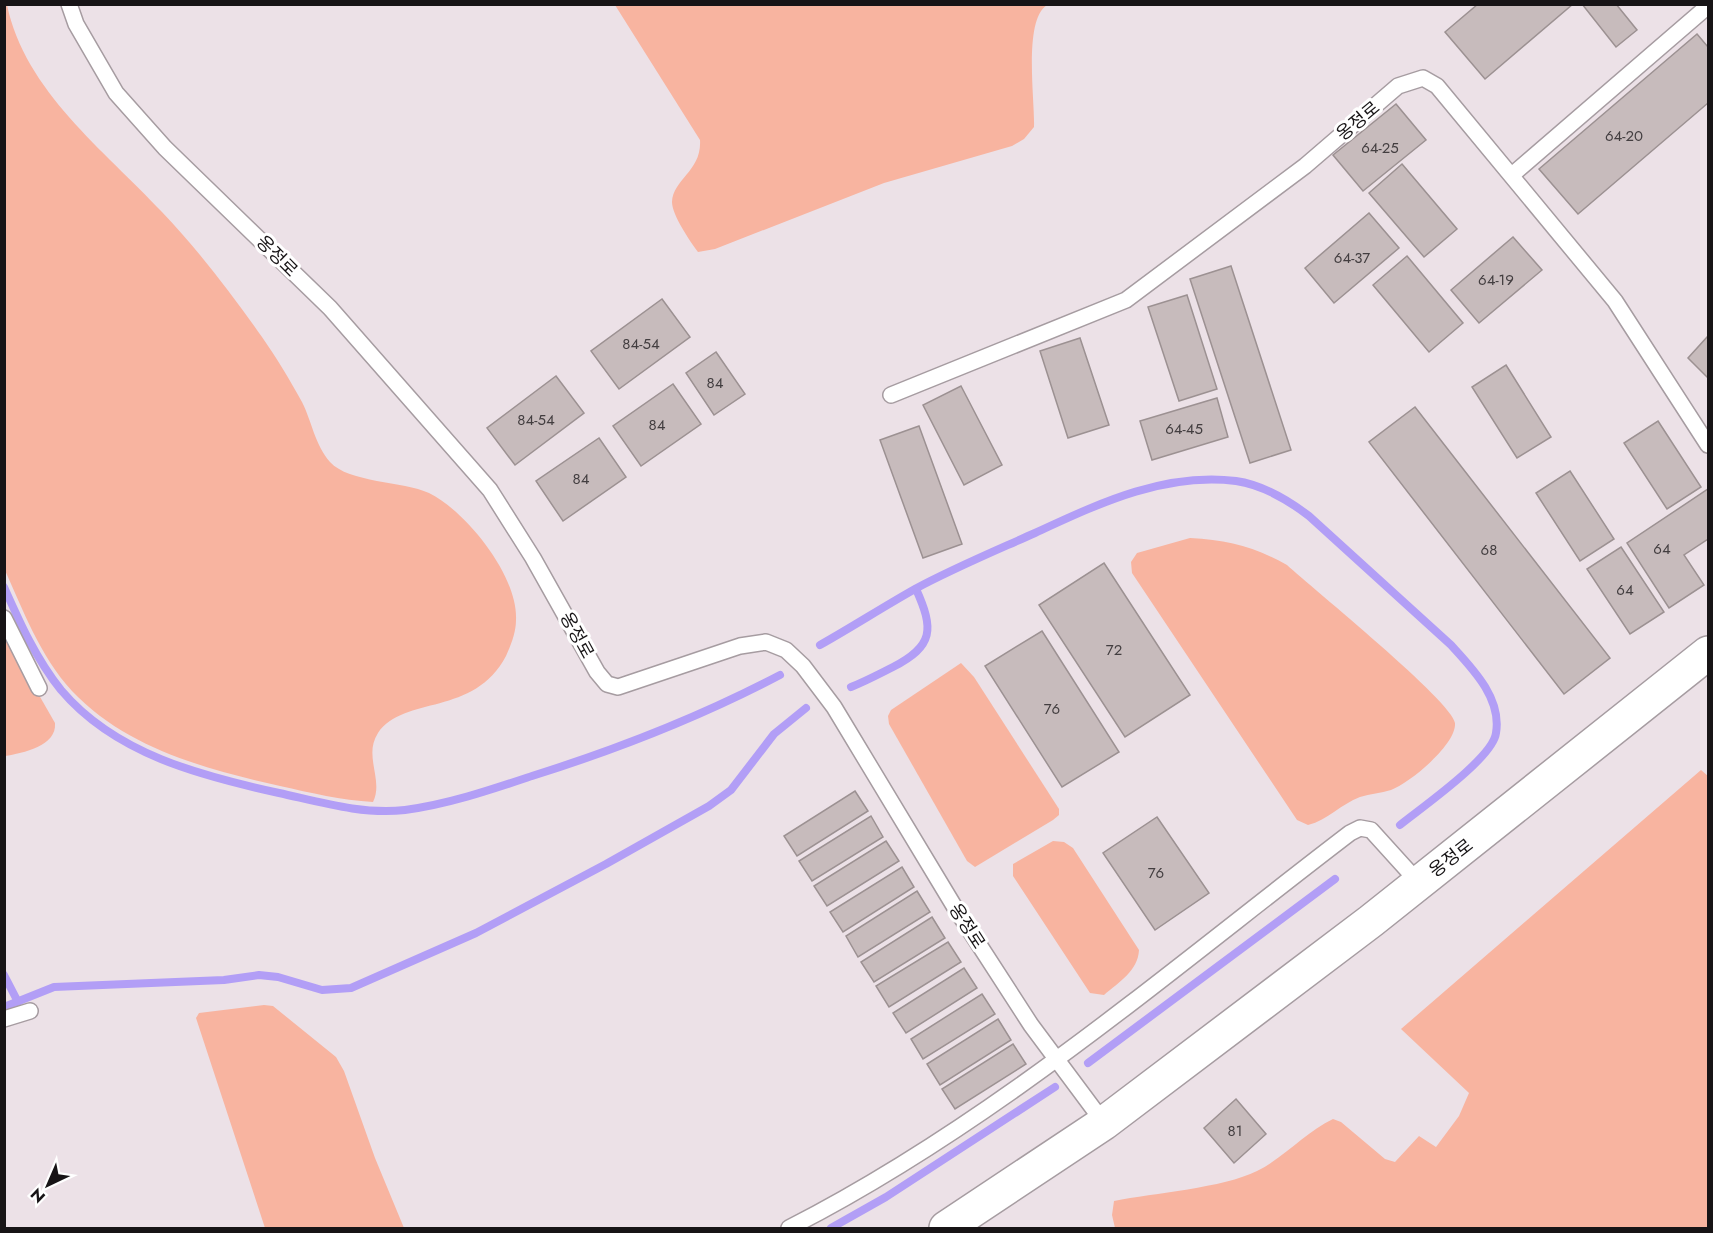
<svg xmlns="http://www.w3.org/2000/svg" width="1713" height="1233" font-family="Jost,'Noto Sans KR',sans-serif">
<rect width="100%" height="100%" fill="#ece1e7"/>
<g fill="#f8b4a0">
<path d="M4 5H7C25 91 104 150 162 212 199 251 231 293 262 337 276 357 290 380 302 402 312 422 315 445 330 462 349 483 403 481 429 493 467 512 518 576 516 620 516 632 511 645 506 656 474 717 404 695 378 733 363 756 384 780 373 802 341 800 311 793 280 786 205 769 126 748 72 691 40 656 23 610 4 568Z"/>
<path d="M615 5H1047C1023 20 1035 100 1034 127L1024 139 1012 146 884 183 715 249 698 252C690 241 672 215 672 202 673 179 702 171 700 140Z"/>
<path d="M1190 538C1228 540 1253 546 1287 565 1312 588 1453 702 1455 723 1457 744 1410 783 1391 790 1381 793 1370 794 1360 797 1341 804 1328 820 1308 825L1297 820 1132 573 1131 562 1137 553Z"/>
<path d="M4 634 55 723C57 746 23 753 5 756Z"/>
<polygon points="961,663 974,677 1059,809 1059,815 1053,820 975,867 967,861 889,724 888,716 891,710"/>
<path d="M1701 770 1708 776V1228H1115L1112 1215 1114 1201C1154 1193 1223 1188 1257 1171 1285 1157 1307 1131 1333 1119L1341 1122 1385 1159 1395 1162 1419 1136 1436 1147 1459 1116 1469 1093 1401 1029Z"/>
<path d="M1053 841 1064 842 1073 848 1139 950C1138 971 1119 982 1104 995L1090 993 1013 876V864Z"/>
<polygon points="264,1005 273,1006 336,1057 344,1071 375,1158 404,1228 265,1228 196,1018 199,1013"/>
</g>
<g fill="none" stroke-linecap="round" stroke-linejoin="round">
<g stroke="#b29ef6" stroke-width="8">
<path d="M4 587C20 623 36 659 61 690 115 754 201 776 279 793 320 802 363 815 405 810 449 804 490 790 532 776 618 749 700 717 780 675"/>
<path d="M820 645C852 627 883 607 915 589 954 568 995 551 1035 533 1098 504 1164 472 1236 481 1264 485 1288 500 1309 516L1451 645C1472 668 1502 698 1496 733 1493 758 1421 808 1400 825"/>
<path d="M851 687C866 681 879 674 893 667 934 646 934 629 916 589"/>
<polyline points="4,975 18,1002"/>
<polyline points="4,1007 54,987 224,980 259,975 278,977 322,990 351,988 476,933 606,864 709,806 731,790 774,734 806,708"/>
<polyline points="1088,1063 1335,879"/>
<polyline points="831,1228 886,1197 1055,1087"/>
</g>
</g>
<g fill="#c7bbbc" stroke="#9c9192" stroke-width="1.5">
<polygon points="1478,4 1573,4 1485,79 1445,32"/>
<polygon points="1582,4 1616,4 1637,30 1616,47"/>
<polygon points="1697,34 1708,47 1708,103 1578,214 1539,169"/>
<polygon points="1396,104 1426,140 1363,191 1333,155"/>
<polygon points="1402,164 1457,229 1424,257 1369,193"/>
<polygon points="1369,213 1399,248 1334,303 1305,268"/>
<polygon points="1513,237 1542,270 1479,323 1451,290"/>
<polygon points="1407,256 1463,323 1429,352 1373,285"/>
<polygon points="1231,266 1291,450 1250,463 1190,279"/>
<polygon points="1187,295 1217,389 1179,401 1148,307"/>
<polygon points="662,299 690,337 619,389 591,351"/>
<polygon points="1708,336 1708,378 1688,358"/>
<polygon points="1080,338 1109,425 1068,438 1040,351"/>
<polygon points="716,352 745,394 714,415 686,373"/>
<polygon points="1506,365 1551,437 1517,458 1472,387"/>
<polygon points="556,376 584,413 515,465 487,428"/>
<polygon points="673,384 701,424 641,466 613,426"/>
<polygon points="961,386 1002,465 964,485 923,405"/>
<polygon points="1217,398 1228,437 1152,460 1140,421"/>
<polygon points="1415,407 1610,658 1564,694 1369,442"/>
<polygon points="1658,421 1701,487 1667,509 1624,443"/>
<polygon points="919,426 962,544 923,558 880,440"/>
<polygon points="599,438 626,477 563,521 536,481"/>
<polygon points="1570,471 1614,539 1580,561 1536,493"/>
<polygon points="1708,489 1708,539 1684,555 1704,585 1669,608 1627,543"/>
<polygon points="1621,547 1664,612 1630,634 1587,569"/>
<polygon points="1104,563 1190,695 1125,737 1039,605"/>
<polygon points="1042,631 1119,752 1062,787 985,666"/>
<polygon points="855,791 868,811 797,856 784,836"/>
<polygon points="871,816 883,837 812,881 799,861"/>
<polygon points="1157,817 1209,893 1155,930 1103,853"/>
<polygon points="886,841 899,861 827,906 814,886"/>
<polygon points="902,867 914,887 843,932 830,912"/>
<polygon points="917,891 930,912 858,957 846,936"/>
<polygon points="932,917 945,938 874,982 861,962"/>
<polygon points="948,942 961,962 889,1007 876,986"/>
<polygon points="964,968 977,988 906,1033 893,1013"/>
<polygon points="982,994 995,1014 923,1059 911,1039"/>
<polygon points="998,1019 1011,1040 940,1085 927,1064"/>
<polygon points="1013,1044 1026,1064 955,1109 942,1089"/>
<polygon points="1236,1099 1266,1134 1234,1163 1204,1128"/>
</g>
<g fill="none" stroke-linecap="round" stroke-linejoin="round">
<defs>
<g id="lane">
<polyline points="69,4 76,24 116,93 165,148 330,308 490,490 533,558 597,672 607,684 618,687 740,646 766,642 786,650 803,666 834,707 954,906 1031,1025 1104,1123"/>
<polyline points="1512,175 1708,6"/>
<polyline points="891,395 1126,300 1305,166 1398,86 1423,78 1437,86 1615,301 1708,445"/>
<polyline points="4,618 39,688"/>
<polyline points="4,1019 30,1011"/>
<path d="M789 1228C993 1124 1169 971 1350 833L1360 828 1371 830 1419 883"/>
</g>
<polyline id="secondary" points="946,1228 1104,1123 1371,921 1708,653"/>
</defs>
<use href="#lane" stroke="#a69ca1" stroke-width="18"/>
<use href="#secondary" stroke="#a69ca1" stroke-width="36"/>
<use href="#lane" stroke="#fff" stroke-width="15"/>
<use href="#secondary" stroke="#fff" stroke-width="33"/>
</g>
<g text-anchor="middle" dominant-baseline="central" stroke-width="6" stroke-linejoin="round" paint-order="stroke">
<g font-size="15" fill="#433e40">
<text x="1624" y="136">64-20</text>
<text x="1380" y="148">64-25</text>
<text x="1352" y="258">64-37</text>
<text x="1496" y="280">64-19</text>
<text x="641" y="344">84-54</text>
<text x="715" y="383">84</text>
<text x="536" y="420">84-54</text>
<text x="657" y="425">84</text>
<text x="1184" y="429">64-45</text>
<text x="581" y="479">84</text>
<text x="1662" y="549">64</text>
<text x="1489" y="550">68</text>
<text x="1625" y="590">64</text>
<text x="1114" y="650">72</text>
<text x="1052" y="709">76</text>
<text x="1156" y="873">76</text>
<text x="1235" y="1131">81</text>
</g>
<g font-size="18" fill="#171416" stroke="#fff">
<text transform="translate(1358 121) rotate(-40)">옹정로</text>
<text transform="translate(277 256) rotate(45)">옹정로</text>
<text transform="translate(577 635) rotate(61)">옹정로</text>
<text transform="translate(1451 858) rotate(-38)">옹정로</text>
<text transform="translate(967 926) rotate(57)">옹정로</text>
</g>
</g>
<rect width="1713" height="1233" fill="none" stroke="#171416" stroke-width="12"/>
<g transform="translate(48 1185) rotate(224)" stroke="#ffffff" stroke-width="4.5" paint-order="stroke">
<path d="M0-4.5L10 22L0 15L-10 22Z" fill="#171416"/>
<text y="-9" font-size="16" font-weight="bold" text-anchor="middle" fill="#171416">N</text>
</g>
</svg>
